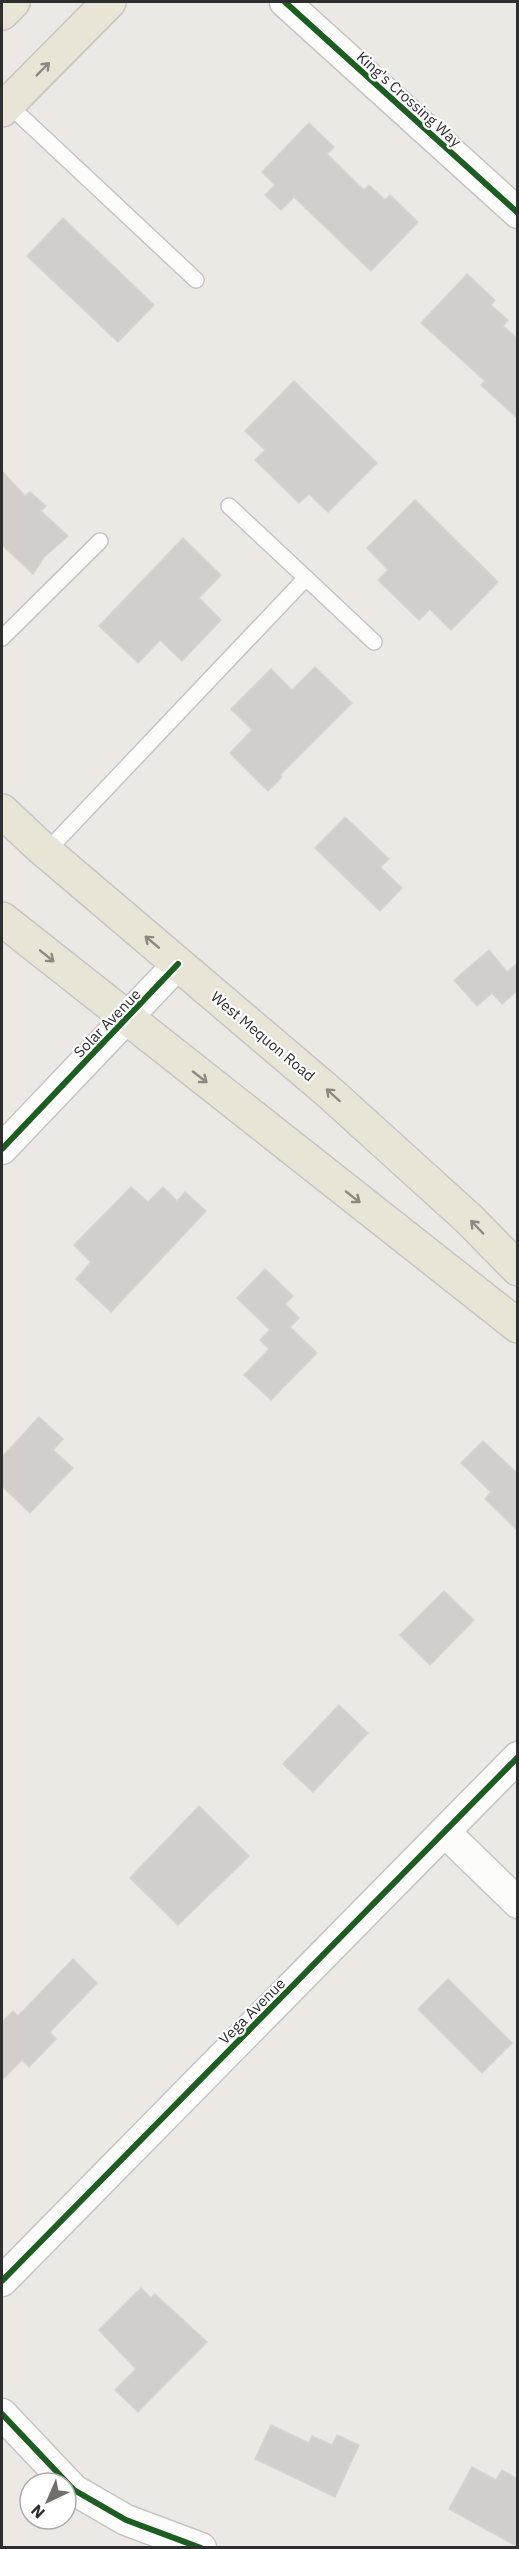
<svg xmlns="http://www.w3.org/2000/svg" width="519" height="2549" font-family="'IBM Plex Sans',sans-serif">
<rect width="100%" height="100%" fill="#ece8e4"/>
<g fill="#d1cecb" stroke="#d7d4d0" stroke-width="1.5">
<polygon points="309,123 334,147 327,154 364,190 369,185 385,200 390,195 418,222 371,271 294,197 281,210 265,195 275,185 262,172"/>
<polygon points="63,218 154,305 118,342 27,256"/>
<polygon points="467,274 495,300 491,305 508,320 503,326 518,339 518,419 481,385 485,381 421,323"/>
<polygon points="294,381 377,463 328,512 309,494 299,503 255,460 265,450 245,431"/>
<polygon points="2,471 25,496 30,492 46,506 41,511 68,536 44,557 33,574 2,545"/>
<polygon points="415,500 498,582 451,630 430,609 419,620 378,580 388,570 367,548"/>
<polygon points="183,538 221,575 199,598 221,620 182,661 160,640 138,663 99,626"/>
<polygon points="315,667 352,703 280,775 282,777 268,791 230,753 252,730 231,709 271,669 292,690"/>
<polygon points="345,817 389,859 380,867 402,888 380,911 315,848"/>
<polygon points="489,950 507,972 518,963 518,990 502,1004 492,993 477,1006 454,980"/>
<polygon points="131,1187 148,1202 163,1187 177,1201 185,1192 206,1211 111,1312 76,1279 91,1262 74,1245"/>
<polygon points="265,1269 293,1296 285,1304 299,1318 290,1327 317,1353 271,1400 244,1375 269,1349 260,1340 270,1330 237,1298"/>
<polygon points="39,1417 63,1439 53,1450 73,1468 30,1513 2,1486 2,1457"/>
<polygon points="483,1441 518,1474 518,1531 485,1499 491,1492 461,1463"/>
<polygon points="444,1591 474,1620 430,1665 400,1635"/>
<polygon points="339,1705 368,1733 313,1792 283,1764"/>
<polygon points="199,1806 249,1856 178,1925 130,1878"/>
<polygon points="73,1959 97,1983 50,2032 56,2039 29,2067 22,2060 2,2080 2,2022 13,2011 18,2016"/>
<polygon points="448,1979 512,2043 482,2073 418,2009"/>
<polygon points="141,2288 151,2298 155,2294 207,2342 138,2412 115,2390 136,2369 99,2330"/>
<polygon points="271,2425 309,2443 312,2436 332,2445 337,2435 359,2445 335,2497 255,2459"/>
<polygon points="472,2467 496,2480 502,2470 518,2479 518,2547 449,2509"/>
</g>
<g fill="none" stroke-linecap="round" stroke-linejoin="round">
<defs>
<g id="lane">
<polyline points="8,104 196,280"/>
<polyline points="306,578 374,642"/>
<polyline points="2,638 100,541"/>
<polyline points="46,852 306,578 229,506"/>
</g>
<g id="street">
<polyline points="285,2 518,213"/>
<polyline points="2,1149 178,964"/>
<polyline points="445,1832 518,1903"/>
<polyline points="2,2281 518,1757"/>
<polyline points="2,2414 74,2490 126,2520 201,2548"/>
</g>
<g id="primary">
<polyline points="2,13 13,2"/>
<polyline points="2,110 109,2"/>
<polyline points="2,811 37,844 330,1093 469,1219 518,1269"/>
<polyline points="2,919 518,1326"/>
</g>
</defs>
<use href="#lane" stroke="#c5c4c5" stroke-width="18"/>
<use href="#street" stroke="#c5c4c5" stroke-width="33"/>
<use href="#primary" stroke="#c6c5c4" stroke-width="36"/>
<use href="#lane" stroke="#fcfcfb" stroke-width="15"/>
<use href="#street" stroke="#fcfcfb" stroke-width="30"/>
<use href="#primary" stroke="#e8e4d6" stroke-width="33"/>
<defs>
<g id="cycleway">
<polyline points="285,2 518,213"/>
<polyline points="2,1149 178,964"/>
<polyline points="2,2281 518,1757"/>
<polyline points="2,2414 74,2490 126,2520 201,2548"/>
</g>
</defs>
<use href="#cycleway" stroke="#fff" stroke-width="10"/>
<use href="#cycleway" stroke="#1b5e20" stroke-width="6"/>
</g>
<defs><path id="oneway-shaft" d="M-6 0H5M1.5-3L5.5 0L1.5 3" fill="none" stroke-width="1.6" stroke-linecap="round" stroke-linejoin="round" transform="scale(1.5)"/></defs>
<g stroke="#8b8982">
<use href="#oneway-shaft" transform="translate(43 69) rotate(-45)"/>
<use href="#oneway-shaft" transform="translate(152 942) rotate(-140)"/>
<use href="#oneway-shaft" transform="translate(47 956) rotate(39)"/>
<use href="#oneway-shaft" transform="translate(200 1077) rotate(38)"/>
<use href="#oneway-shaft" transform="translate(333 1095) rotate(-138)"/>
<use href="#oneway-shaft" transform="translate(353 1197) rotate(38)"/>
<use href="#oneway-shaft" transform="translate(477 1227) rotate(-134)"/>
</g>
<g text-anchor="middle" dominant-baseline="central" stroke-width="4.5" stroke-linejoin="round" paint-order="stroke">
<g font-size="15" fill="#2e2e2e" stroke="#fff">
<text transform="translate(409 99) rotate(42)">King's Crossing Way</text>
<text transform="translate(107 1023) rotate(-46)">Solar Avenue</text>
<text transform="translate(263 1036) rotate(40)">West Mequon Road</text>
<text transform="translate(252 2011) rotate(-45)">Vega Avenue</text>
</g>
</g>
<rect width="519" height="2549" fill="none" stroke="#2e2e2e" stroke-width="6"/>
<g transform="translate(48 2501) rotate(224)"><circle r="28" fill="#ffffff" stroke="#ababab" stroke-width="1.5"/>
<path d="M0-4.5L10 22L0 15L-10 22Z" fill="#706f6e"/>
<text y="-9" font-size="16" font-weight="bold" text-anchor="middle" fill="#2e2e2e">N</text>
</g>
</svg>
